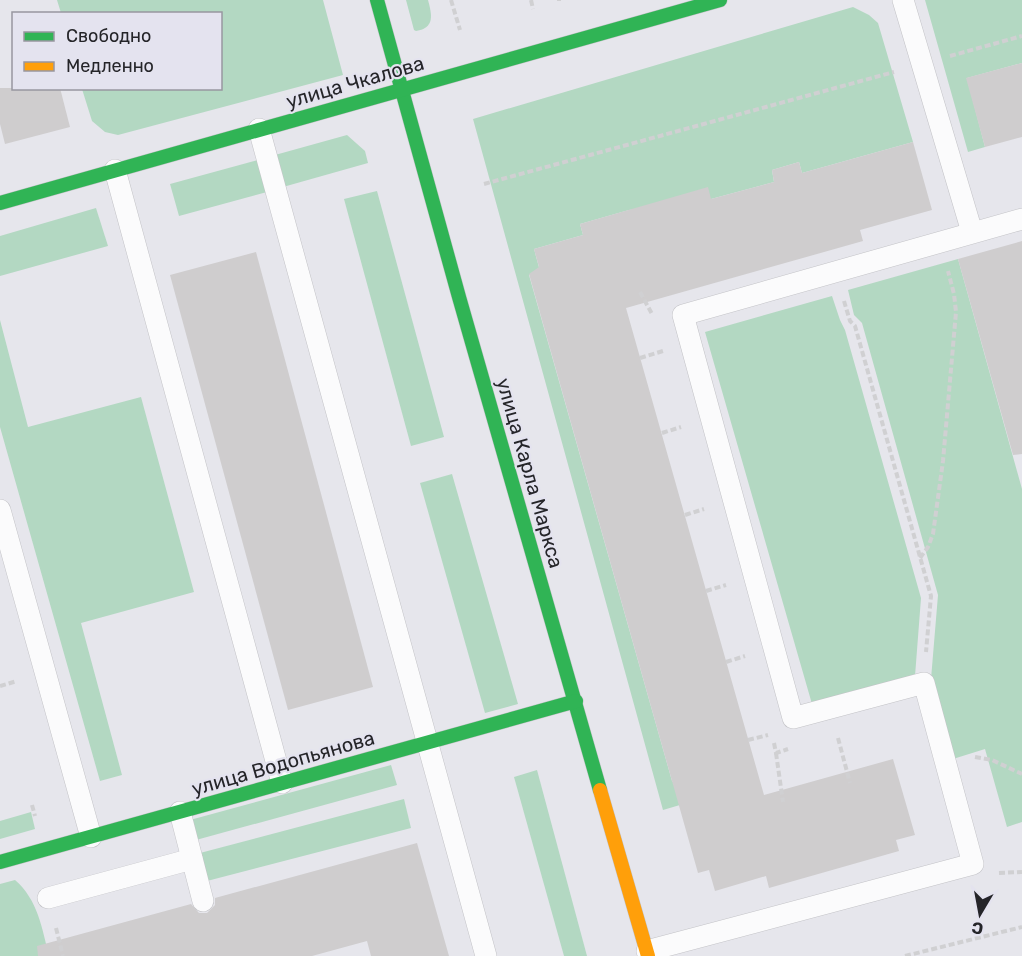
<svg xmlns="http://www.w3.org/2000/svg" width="1022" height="956" font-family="Rubik,sans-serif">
<rect width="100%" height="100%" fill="#e6e6ec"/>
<g fill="#b3d8c2">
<polygon points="57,0 323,0 343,75 118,135 105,132 92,121 82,89 220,88 220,14 61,13"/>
<path d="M406 0H428C432 15 435 28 416 31L414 30Z"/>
<polygon points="925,0 1022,0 1022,63 967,78 985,147 968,152"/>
<polygon points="853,7 869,15 878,23 913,142 802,173 799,162 772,170 774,182 711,199 629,210 580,224 583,235 534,249 540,271 529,275 672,781 690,802 663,810 473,119"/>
<polygon points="347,135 365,151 368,163 283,187 275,155"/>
<polygon points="258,160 267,192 179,216 170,184"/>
<polygon points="377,191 444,437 411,446 344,199"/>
<polygon points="96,208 108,246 0,276 0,236"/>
<polygon points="958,259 1022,489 1022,822 1007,827 985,749 953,759 931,679 938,595 862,323 854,315 848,290"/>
<polygon points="832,296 840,320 845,330 921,598 915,676 812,704 705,332"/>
<polygon points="0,320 28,427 141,397 194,592 81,623 122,775 100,781 0,427"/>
<polygon points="452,474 518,704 485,713 420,483"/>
<polygon points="391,765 397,785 196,840 190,820"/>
<polygon points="537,770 587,956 564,956 514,777"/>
<polygon points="404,799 411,828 207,881 200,853"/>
<polygon points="31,812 35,829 0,839 0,821"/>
<path d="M15 880C38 900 42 928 49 956H0V884Z"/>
</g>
<g fill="#cfcdce">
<polygon points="1022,63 1022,137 985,147 966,78"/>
<polygon points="0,88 60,88 70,127 5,144 0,124"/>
<polygon points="913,142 932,210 860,230 863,241 626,308 764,795 893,759 915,835 896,840 899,851 769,888 766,876 715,891 709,870 698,873 687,834 529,274 539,267 534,249 583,235 580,224 708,187 711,199 774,182 772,170 799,162 802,173"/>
<polygon points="1022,241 1022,454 1013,455 958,259"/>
<polygon points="256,252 373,687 288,710 170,275"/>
<polygon points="417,843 449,956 371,956 367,941 312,956 38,956 37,946 191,904 199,913 207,913 215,905 215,898"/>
</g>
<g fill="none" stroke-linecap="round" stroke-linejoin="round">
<defs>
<g id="lane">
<polyline points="903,0 972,232"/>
<polyline points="259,129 486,956"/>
<polyline points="115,170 282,783"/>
<polyline points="0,510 91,837"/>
<polyline points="180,812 203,901"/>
<polyline points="48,898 192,859"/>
<polyline points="647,951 973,864 924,683 793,718 683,315 1022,219"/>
</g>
<g id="fast">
<polyline points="377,0 459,297 600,790"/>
<polyline points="0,203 720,0"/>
<polyline points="0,862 576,701"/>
</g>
<polyline id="slow" points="600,790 648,956"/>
</defs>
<use href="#lane" stroke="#c3c3c7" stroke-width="22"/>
<use href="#fast" stroke="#c3c3c7" stroke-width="15"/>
<use href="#slow" stroke="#c3c3c7" stroke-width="15"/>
<g stroke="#d0d0d2" stroke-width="4" stroke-dasharray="6 3" stroke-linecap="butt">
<polyline points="451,0 460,30"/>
<polyline points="531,0 533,9"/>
<polyline points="559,0 559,1"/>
<polyline points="950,56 1022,36"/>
<polyline points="484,184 894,72"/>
<polyline points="640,292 652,314"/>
<polyline points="844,301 850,321 855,326 931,596 926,652"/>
<polyline points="640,358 663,351"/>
<polyline points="662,433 681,427"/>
<polyline points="685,515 704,509"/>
<polyline points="920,558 928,547 933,534 943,461 956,312 954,294 948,271"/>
<polyline points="706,591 726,585"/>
<polyline points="726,662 745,656"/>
<polyline points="0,686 17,681"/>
<polyline points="838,738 850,783"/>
<polyline points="748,740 768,735"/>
<polyline points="774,743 776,753 788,749"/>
<polyline points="776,753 783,802"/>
<polyline points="975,757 992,760 1022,774"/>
<polyline points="32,805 35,816"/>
<polyline points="999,873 1022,872"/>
<polyline points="56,928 63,956"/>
<polyline points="905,956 1022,927"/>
</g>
<use href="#lane" stroke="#fbfbfc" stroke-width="21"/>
<use href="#fast" stroke="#30b455" stroke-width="14"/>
<use href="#slow" stroke="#ff9f0a" stroke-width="14"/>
</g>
<g text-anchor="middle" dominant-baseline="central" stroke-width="4.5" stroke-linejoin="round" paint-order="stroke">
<g font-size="20" fill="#252529" stroke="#e4e3ef">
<text transform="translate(355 82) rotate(-16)">улица Чкалова</text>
<text transform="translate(530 473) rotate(74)">улица Карла Маркса</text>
<text transform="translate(283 763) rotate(-16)">улица Водопьянова</text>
</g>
</g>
<rect x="12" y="12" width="210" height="78" fill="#e4e3ef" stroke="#9897a0" stroke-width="1.5"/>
<rect x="24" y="32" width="30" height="9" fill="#30b455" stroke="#9897a0" stroke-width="1.5"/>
<text x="66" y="42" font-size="18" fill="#252529">Свободно</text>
<rect x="24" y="62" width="30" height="9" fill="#ff9f0a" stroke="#9897a0" stroke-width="1.5"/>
<text x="66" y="72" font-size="18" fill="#252529">Медленно</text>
<g transform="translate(980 914) rotate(190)" stroke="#e4e3ef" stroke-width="4.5" paint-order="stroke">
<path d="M0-4.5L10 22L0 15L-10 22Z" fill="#252529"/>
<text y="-9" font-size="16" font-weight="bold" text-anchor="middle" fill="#252529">С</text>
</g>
</svg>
